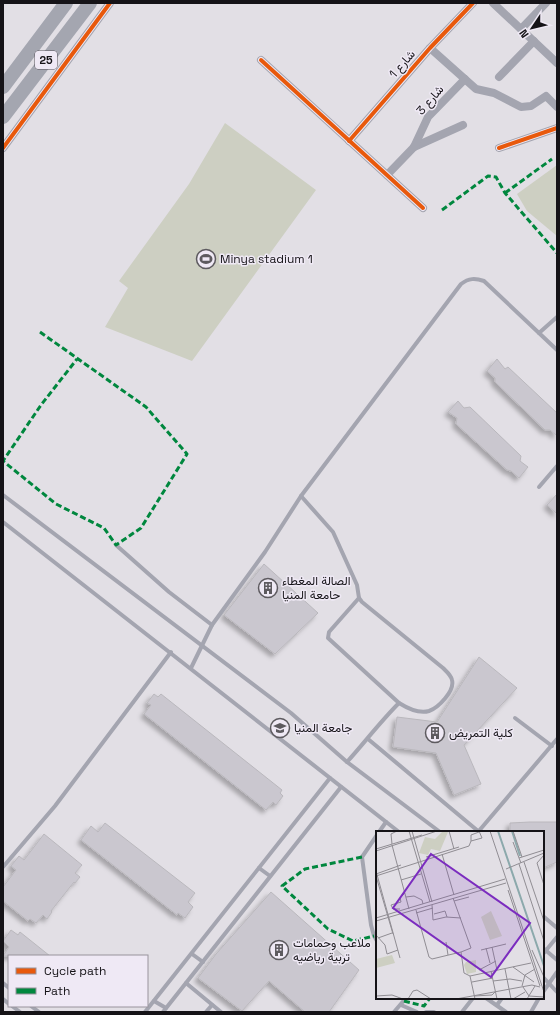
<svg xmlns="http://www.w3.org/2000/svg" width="560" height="1015" font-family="'Space Grotesk',Vazirmatn,sans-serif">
<defs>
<filter id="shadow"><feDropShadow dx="-3.5" dy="3.5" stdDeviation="2" flood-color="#0004"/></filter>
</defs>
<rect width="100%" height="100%" fill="#e2dfe5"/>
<g fill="#cdcfc2">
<polygon points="225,123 316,190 192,361 105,327 128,288 119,281 189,184"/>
<polygon points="557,165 557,236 527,211 517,194"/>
</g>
<g fill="#cac7cf" stroke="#bab8bd" filter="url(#shadow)">
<polygon points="497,359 505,369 508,367 557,413 557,436 550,430 545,430 495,382 495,378 487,371"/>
<polygon points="458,401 464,408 470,407 521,456 520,461 528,467 519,478 511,471 507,470 456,424 457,418 448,412"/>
<polygon points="557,494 557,514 547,505"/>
<polygon points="264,564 318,613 275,654 224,615"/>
<polygon points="479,657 517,688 464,745 481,784 454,795 436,753 393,747 397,717 437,722"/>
<polygon points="154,694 158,697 161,694 282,790 280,793 283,796 276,805 273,802 266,810 144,714 151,705 147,703"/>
<polygon points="530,822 557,822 557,862 543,868 543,832 510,832 510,823"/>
<polygon points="105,823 195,893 188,902 193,907 185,918 178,913 177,915 81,840 91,826 98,832"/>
<polygon points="44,834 82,865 75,873 80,877 75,883 74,882 51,911 52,912 47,919 43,915 36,923 30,919 28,921 3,901 3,887 16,870 11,866 19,856 24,860"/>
<polygon points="271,892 359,970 329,1012 305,1012 269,981 242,1011 198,978 216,954"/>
<polygon points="11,930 18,935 20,932 50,956 3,956 9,947 3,941"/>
</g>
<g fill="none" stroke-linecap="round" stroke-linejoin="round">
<g stroke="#a4a5b0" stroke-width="4">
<polyline points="557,317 539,333 557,350"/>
<polyline points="539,487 557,466"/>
<polyline points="3,495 291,713 347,762 440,832"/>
<path d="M301 496 333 532 357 585 359 598 362 602 443 668C447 672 451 675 452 680 455 691 438 708 429 711 419 714 407 708 399 703 380 722 365 742 347 762"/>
<polyline points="3,522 399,832"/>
<polyline points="116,545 169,592 212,625"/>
<polyline points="359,598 329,632 328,638 399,703"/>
<path d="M191 668 212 625 265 552 301 496 461 284C469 278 475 278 484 281L539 333"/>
<polyline points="515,718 552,746"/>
<polyline points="368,739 478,831"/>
<polyline points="379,832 386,822"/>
<polyline points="478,832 557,739"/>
<polyline points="377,835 362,857 371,925 374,936 377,941"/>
<polyline points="3,867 55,806 171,652"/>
<polyline points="259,868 270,876"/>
<polyline points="543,916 557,928"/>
<polyline points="543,948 557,960"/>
<polyline points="192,954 203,962"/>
<polyline points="543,954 557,937"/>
<polyline points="543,977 557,992"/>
<polyline points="3,983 9,988"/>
<polyline points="186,983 221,1012"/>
<polyline points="543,992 557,972"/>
<polyline points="486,998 506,1012"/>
<polyline points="3,999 9,1004"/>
<polyline points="154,1001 166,1008"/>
<polyline points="401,1005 417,1012"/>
<polyline points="497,1005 502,998"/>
<polyline points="12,1006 20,1012"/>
<polyline points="31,1006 39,1012"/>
<polyline points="145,1012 330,778"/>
<polyline points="163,1012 341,787"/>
<polyline points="206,1012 212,1005"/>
<polyline points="394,1012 406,998"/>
<polyline points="426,1012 434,1012"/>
<polyline points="462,1012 473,998"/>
<polyline points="531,1012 539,998"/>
</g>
<g stroke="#a4a5b0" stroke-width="8">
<polyline points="493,3 557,63"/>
<polyline points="521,29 546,3"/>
<polyline points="430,48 476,89 494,93 521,107 531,106 546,96 557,107"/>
<polyline points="261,60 423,208"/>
<polyline points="499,77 534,41"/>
<polyline points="349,141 430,48 473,3"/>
<polyline points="414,147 463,125"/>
<polyline points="3,148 110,3"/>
<polyline points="499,148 557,128"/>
<polyline points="387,175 414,147 428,117 465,79"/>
</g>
<g stroke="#a4a6b0" stroke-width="14">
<polyline points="3,87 66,3"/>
<polyline points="3,117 90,3"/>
</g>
<g stroke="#00873e" stroke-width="3" stroke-dasharray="6 3" stroke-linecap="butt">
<polyline points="505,193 552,159"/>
<polyline points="442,210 488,176 496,177 505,193 557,253"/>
<polyline points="40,332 146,407 187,454 141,528 116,545 104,528 56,504 3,461 41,405 77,359"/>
<polyline points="362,857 305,869 282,886 328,929 353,941 374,936"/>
<polyline points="404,1001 424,1006 430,998"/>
</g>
<defs>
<g id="cycleway">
<polyline points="261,60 423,208"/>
<polyline points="349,141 430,48 473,3"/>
<polyline points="3,148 110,3"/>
<polyline points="499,148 557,128"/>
</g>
</defs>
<use href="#cycleway" stroke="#efe9f5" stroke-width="6"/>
<use href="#cycleway" stroke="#e8590c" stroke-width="4"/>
</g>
<defs>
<symbol id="stadium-ring" viewBox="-11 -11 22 22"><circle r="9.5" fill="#efe9f5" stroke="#5d5a5f" stroke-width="1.5"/><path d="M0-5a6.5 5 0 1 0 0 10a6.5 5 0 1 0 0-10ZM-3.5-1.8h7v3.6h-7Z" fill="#5d5a5f"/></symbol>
<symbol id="building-ring" viewBox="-11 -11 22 22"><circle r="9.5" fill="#efe9f5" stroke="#5d5a5f" stroke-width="1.5"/><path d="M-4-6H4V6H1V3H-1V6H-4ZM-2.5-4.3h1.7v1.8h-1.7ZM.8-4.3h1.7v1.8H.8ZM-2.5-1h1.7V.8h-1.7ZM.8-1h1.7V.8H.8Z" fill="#5d5a5f"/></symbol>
<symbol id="university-ring" viewBox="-11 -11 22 22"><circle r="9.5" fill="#efe9f5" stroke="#5d5a5f" stroke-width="1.5"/><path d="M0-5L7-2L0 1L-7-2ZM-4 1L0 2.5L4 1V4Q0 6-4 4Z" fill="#5d5a5f"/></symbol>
</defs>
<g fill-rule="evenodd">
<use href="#stadium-ring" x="195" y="248" width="22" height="22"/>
<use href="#building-ring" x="257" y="577" width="22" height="22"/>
<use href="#university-ring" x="269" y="717" width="22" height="22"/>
<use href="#building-ring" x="424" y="722" width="22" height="22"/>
<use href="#building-ring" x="268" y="939" width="22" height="22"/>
</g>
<g text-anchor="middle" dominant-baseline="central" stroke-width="3" stroke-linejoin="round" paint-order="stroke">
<rect fill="#efe9f5" stroke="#56535a" stroke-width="1" x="35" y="51" width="22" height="18" rx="3"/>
<g font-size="11" font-weight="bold" fill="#151317">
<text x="46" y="60">25</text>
</g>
<g font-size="12" fill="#151317" stroke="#efe9f5">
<text transform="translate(402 64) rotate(-49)">شارع 1</text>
<text transform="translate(430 100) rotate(-49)">شارع 3</text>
</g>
<g font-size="12" fill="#151317" stroke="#efe9f5" text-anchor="start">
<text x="220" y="259">Minya stadium 1</text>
<text x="282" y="581">الصالة المغطاء<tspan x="282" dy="14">حامعة المنيا</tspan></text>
<text x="294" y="728">جامعة المنيا</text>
<text x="449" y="733">كلية التمريض</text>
<text x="293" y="943">ملاعب وحمامات<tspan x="293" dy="14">تربية رياضيه</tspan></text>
</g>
</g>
<g transform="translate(376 831)">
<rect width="168" height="168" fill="#e2dfe5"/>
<path d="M67 0 72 1 64 20 55 18 52 24 43 22 49 6 59 8ZM115 80 126 105 114 109 105 86ZM16 124 19 132 0 137V128ZM100 129V141L91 143 88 134 90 131Z" fill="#cdcfc2"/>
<path fill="none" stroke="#8ca9ac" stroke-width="2" d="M122 0 168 135M136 0 144 25"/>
<path fill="none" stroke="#908d93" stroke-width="1" d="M33 0 54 71M36 0 56 71M73 0 78 18M114 0 168 161M137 0 146 26M95 10V4L103 1M137 11 143 27M16 13 15 3 21 0M16 14 33 78M0 18 46 4M0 20 61 0M66 23 78 64M168 24 161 32 168 54M50 26 83 16M148 31 168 90M145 32 143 27 168 19M143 33 168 110M130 38 168 22M0 40 24 127M0 43 25 34M0 45 93 15 95 10 106 7 103 0M0 45 17 103M25 49 45 43M132 59 164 155M30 66 38 65 46 69 47 73M77 67 95 117 85 121M78 70 93 66M56 74 57 89 70 86 85 87M24 78H17L15 74 25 71 24 67 29 62M40 79 53 126 56 128 85 121 88 142 94 145M40 82 57 77M58 83 69 80 71 86M0 87 129 48M0 90 130 52M0 104 9 114 11 123 22 119M2 107 16 102M70 111 72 124M116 116 121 139M110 117 114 132M105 119 130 113M156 119 168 146M137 136 158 151M129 138 135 168M103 139 120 130M115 140 121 168M94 145 155 132M94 145 99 168M117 150 134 148 146 150M96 151 117 147M146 155 149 144 159 138M147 156 153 165 168 166M0 165 16 164 27 168M98 165 116 164 119 161M32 168 37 160 41 159 55 168M80 168 156 154 164 156M137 168 149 161M151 168 159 155"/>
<path fill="#7b2cbf" fill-opacity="0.15" stroke="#7b2cbf" stroke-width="2" d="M55 23 154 92 115 146 17 77Z"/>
<rect width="168" height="168" fill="none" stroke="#151317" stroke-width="2"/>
</g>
<rect width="560" height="1015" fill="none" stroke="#151317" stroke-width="8"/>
<rect x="8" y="955" width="140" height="52" fill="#efe9f5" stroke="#98939c"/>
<rect x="16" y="968" width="20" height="6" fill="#e8590c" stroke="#98939c"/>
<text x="44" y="975" font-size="12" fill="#151317">Cycle path</text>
<rect x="16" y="988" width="20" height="6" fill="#00873e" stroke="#98939c"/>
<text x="44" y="995" font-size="12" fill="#151317">Path</text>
<g transform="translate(532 28) rotate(235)" stroke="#efe9f5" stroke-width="3" paint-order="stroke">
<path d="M0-3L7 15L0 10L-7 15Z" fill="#151317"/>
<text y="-6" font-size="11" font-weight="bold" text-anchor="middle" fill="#151317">N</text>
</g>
</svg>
